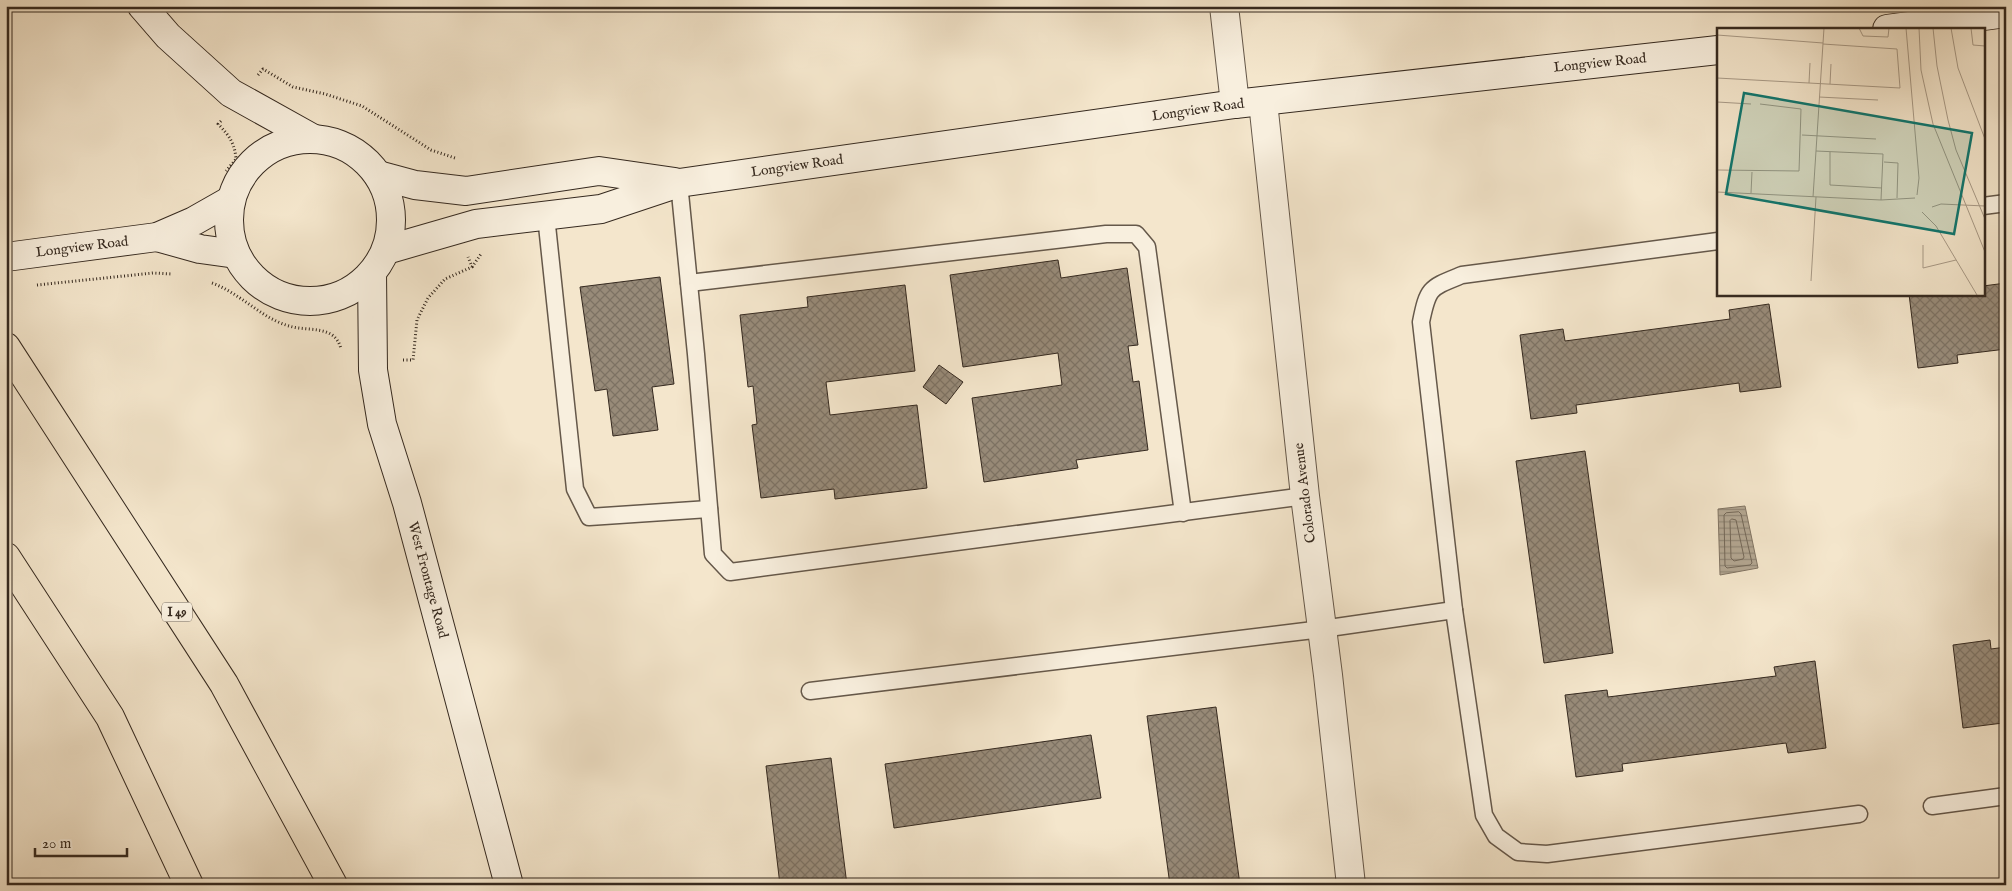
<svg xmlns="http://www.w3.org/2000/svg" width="2012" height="891" font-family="'IM FELL English',serif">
<defs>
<pattern id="water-rules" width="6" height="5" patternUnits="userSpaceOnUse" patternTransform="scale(1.25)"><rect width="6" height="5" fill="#b3a691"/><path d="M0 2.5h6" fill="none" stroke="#928776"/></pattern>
<pattern id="building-cross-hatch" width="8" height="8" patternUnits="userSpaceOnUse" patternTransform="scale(1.25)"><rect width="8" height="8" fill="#988b79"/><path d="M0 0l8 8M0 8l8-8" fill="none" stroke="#7d7263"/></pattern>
</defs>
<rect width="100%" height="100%" fill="#f4e6cc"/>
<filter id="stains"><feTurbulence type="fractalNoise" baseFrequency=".004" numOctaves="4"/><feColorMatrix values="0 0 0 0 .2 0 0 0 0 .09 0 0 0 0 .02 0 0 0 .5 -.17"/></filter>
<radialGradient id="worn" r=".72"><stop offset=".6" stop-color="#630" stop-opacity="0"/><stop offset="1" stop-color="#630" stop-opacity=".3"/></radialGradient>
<polygon fill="url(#water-rules)" stroke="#817463" points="1745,506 1758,568 1720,575 1718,509"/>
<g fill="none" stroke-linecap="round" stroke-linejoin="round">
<g stroke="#746858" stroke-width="1">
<polygon points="1739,512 1741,514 1752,563 1750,565 1727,568 1725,566 1724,515 1726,513"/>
<polygon points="1732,519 1736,520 1744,557 1743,559 1734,561 1731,558 1730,521"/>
</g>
</g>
<g fill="url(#building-cross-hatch)" stroke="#35291f">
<polygon points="1058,260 1061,278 1127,268 1138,345 1128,346 1133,382 1139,381 1148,450 1076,460 1078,468 984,482 972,398 1062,385 1058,353 963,367 950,275"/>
<polygon points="660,277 674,384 652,387 658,430 613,436 607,389 595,391 580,287"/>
<polygon points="2006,283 2006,349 1957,355 1958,363 1918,368 1909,294 1983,294 1983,286"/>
<polygon points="905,285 915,371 826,382 830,415 917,405 927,488 835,499 834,489 761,498 752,425 757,424 753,386 748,387 740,315 808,307 807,297"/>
<polygon points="1769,304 1781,387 1740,392 1739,383 1576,405 1577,413 1531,419 1520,335 1563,329 1565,341 1730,319 1729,310"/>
<polygon points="939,365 963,382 946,404 923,387"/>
<polygon points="1585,451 1613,653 1544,663 1516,461"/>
<polygon points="1990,640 1991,649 2006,647 2006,712 2002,713 2003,723 1963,728 1953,645"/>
<polygon points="1815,661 1826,748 1788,753 1786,743 1622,764 1623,771 1576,777 1565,695 1607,690 1608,697 1776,676 1774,667"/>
<polygon points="1216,707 1240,885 1170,885 1147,716"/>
<polygon points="1091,735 1101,798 894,828 885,764"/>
<polygon points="831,758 847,885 780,885 766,766"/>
</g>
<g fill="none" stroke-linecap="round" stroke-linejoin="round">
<defs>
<g id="lane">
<polyline points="679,183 696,354 713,554 730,572 1305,496"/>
<polyline points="1983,206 2006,203"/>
<polyline points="546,216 575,489 589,517 709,509"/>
<path d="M1718 241 1462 275C1430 288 1428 287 1421 322L1454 610 1484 815 1496 836 1518 852 1547 854 1859 814"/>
<polyline points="689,283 1106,234 1136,234 1147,247 1183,513"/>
<polyline points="810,691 1322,629 1454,610"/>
<polyline points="1932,806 2006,796"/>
</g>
<g id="street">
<polyline points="1224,6 1235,104"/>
<polyline points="1263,102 1305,496 1328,675 1351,885"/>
</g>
<g id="secondary">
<polyline points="142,6 168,36 231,93 312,138"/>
<polyline points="1887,29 2006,13"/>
<circle cx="310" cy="220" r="81"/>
<polyline points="378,175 415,185 466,191 599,171 675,182"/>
<polyline points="157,237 200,249 236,254"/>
<polyline points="386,250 476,224 601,209 679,183 1235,104 1718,50"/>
<polyline points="6,257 157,237 194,221 231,200"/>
<polyline points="372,273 373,370 382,424 407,503 509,885"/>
</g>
<g id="highway">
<polyline points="6,347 224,684 333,885"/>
<polyline points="6,557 110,717 189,885"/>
</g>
</defs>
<use href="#lane" stroke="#65584a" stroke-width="19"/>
<use href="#street" stroke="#65584a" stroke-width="30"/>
<use href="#secondary" stroke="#35291f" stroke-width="30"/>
<use href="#highway" stroke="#35291f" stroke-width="30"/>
<g stroke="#35291f" stroke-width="3" stroke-dasharray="1 2.5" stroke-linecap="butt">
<polyline points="258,75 263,69 293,87 325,94 362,106 431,150 455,158"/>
<path d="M221 121 218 124C229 135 235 144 236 159L226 171"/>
<polyline points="472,267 481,254"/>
<path d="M212 283C240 293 261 318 289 326 308 332 335 324 341 349"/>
<polyline points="37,285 153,273 172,274"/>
<polyline points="403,360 413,360 417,320 428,298 445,279 472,267 468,257"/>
</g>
<use href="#lane" stroke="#f8efde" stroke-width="16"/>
<use href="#street" stroke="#f8efde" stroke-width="28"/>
<use href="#secondary" stroke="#f8efde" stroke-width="28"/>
<use href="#highway" stroke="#f4e6cc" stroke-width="28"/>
</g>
<g text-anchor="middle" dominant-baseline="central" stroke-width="4" stroke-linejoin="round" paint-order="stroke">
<rect fill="#f8efde" stroke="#706458" stroke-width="1" x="162" y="602.5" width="30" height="19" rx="4"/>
<g font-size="12" font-weight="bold" fill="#35291f">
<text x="177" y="612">I 49</text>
</g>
<g font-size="14" fill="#35291f" stroke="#f8efde">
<text transform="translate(1600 63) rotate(-6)">Longview Road</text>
<text transform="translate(1198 110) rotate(-8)">Longview Road</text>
<text transform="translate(797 166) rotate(-8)">Longview Road</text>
<text transform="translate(82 247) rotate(-7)">Longview Road</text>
<text transform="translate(1305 493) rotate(-97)">Colorado Avenue</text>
<text transform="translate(428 580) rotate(75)">West Frontage Road</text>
</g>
</g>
<g transform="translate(1717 28)">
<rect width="268" height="268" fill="#f4e6cc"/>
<path fill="none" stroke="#a89a87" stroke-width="1" d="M142 0 146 8 171 9 172 0M189 0 202 150 200 167M202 0 204 42 216 96 268 224M216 0 220 38 231 92 239 122 268 191M234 0 241 40 268 111M254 0 256 17 268 18M0 7 106 15M0 50 183 60 180 21 106 16M92 55 93 35M113 56 114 36M102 69 161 72M0 74 34 76M85 107 159 111M99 123 166 126 164 172M113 124V157L165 160M167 134 181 135 180 170M0 142 82 143 84 81 43 76M0 164 164 172 198 170M34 165 35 144M96 169 107 0M215 179 224 176 268 178M205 184 219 198 260 267M206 217V240L239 232M94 253 99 169"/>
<path fill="#0f766e" fill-opacity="0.15" stroke="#0f766e" stroke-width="2.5" d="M27 65 255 105 237 206 9 166Z"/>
<rect width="268" height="268" fill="none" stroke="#35291f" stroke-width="2.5"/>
</g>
<rect width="2012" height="891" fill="none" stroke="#f4e6cc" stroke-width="25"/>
<rect x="8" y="8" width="1997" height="876" fill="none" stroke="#35291f" stroke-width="2.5"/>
<rect x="12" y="12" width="1987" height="866" fill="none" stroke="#35291f"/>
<path d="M35 848v8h92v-8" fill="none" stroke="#35291f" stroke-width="2.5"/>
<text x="42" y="848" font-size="15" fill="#35291f" stroke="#f8efde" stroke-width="4" paint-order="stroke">20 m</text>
<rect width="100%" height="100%" filter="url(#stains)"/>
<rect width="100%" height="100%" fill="url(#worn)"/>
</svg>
